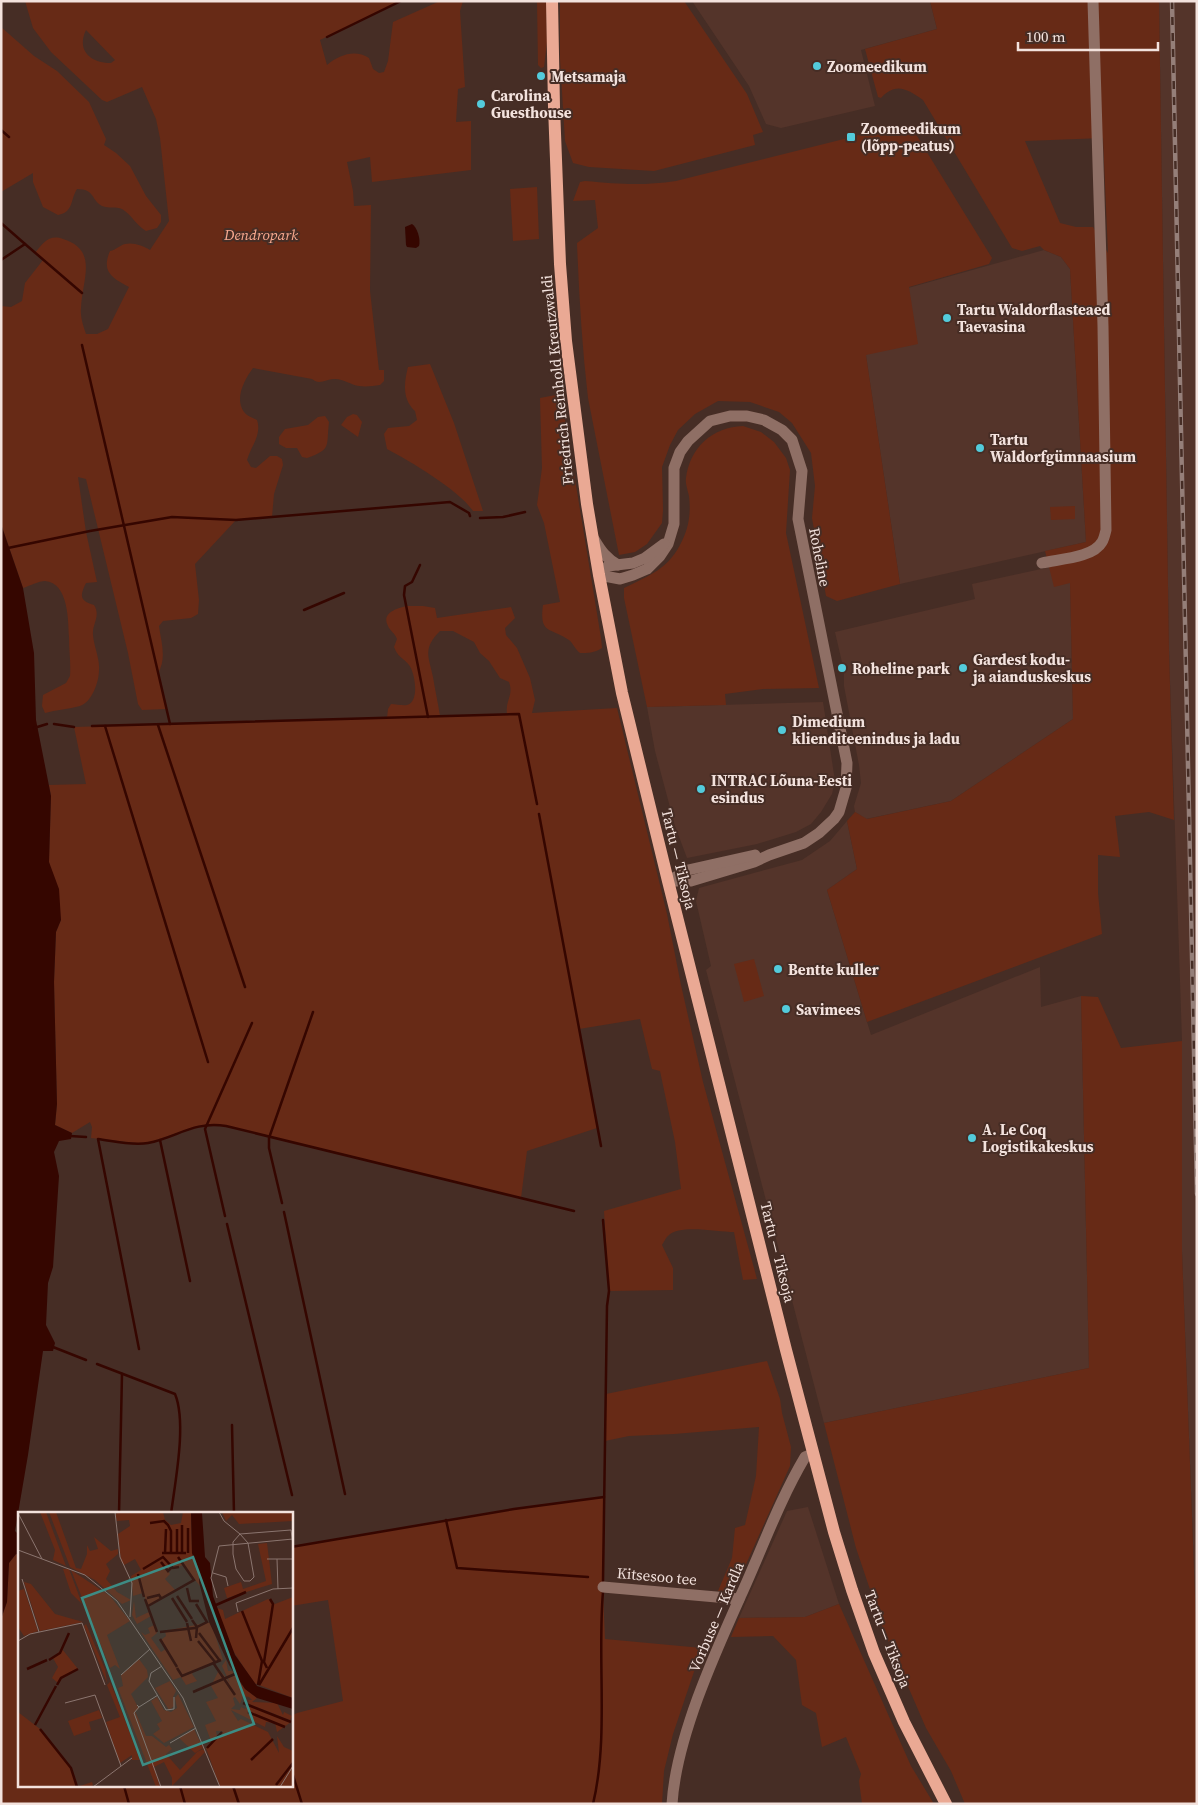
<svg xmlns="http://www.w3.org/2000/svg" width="1198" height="1805" font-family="'Source Serif 4',serif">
<rect width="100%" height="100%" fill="#462d25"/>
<g fill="#54342a">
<polygon points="692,1 930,1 937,29 861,50 875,106 781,128 766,124 749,86"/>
<polygon points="1159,1 1197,1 1197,1649 1182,1252 1182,1041 1169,651"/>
<polygon points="1044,250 1061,257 1070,269 1086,542 900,584 858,302"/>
<polygon points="1050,567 1070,582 1073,719 951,801 866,819 855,812 854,806 861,783 859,765 844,686 844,671 835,632 975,599 972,584"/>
<polygon points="823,702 835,781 832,794 821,812 811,824 796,832 757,844 687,858 675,826 655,751 647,707"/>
<polygon points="847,821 857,869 827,890 871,1035 1040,967 1041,1007 1081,996 1089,1368 824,1423 706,970 711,966 696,901 699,888 802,860 830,841"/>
<polygon points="808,1507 839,1604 805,1617 739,1618 787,1511"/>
</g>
<g fill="#672a16" fill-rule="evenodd">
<path d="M25 1H401L320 40 327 65C339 55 355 49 369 58L373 69 379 73 384 72 388 61 393 22 440 1H463L460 11 465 87 458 89 456 122 471 121V170L372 182 370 157 347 162 353 191 354 206 371 205 370 291 379 370H384V381L380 385C373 386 366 387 359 386 351 385 344 379 335 379 327 378 320 386 312 379L253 368C245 379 234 398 244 412 247 416 253 418 257 420 262 435 251 446 247 460L251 467 256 468 270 456H277L282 459 283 465 274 494 272 517 236 520 195 564 199 600 198 614 191 618 163 621 159 626C161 641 167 659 158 673L166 709 142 710 138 704 128 653 86 479 78 477 86 532 97 582 86 583C80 595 79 601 94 605 101 616 92 624 93 635 94 647 100 659 99 670 99 682 92 702 80 706 69 709 56 710 45 713L42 706 43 695 66 683 70 676C71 663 69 651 69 637 68 621 69 583 45 581 39 581 29 586 23 588L1 524V306L11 307 22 301 25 283 43 260 35 253C43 243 49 234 63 239 99 250 82 280 81 308 80 317 83 325 86 334H97L108 329 129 287C112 278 101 272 110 251 116 250 120 245 125 244 133 242 144 246 150 250L169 221 160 138 156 119 142 87 107 102 102 100 51 52 33 28ZM86 30 115 60 111 63C91 63 76 51 86 30Z"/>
<polygon points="537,1 546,1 547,42 544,67 541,68 538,65"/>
<polygon points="560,1 684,1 747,94 763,132 753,135 755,145 654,171 589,167 573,163 565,141 560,59"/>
<path d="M930 1H1159L1169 651 1174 820 1149 812 1115 816 1120 857 1098 855V893L1102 934 867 1022 827 890 857 869 847 821 855 812 867 819 951 801 1073 719 1070 583 1054 587 1045 551 1086 542 1070 269 1061 257 1044 250 1040 246 1022 251 1012 248 923 100C907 89 896 82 881 98L878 97 865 49 937 29ZM1103 138 1108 253 1093 227H1076L1060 223 1025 141Z"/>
<path d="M1 27 34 56 57 71 89 102 106 139 104 145 116 153 130 166 146 196 161 215V222L157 228 146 231C136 225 131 214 122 209 116 206 109 209 102 206 91 200 95 189 77 189 70 200 74 212 58 215L43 207 33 182V173L1 192Z"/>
<path d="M888 127 906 130 917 136 992 258 989 264 909 287 918 344 866 355 900 584 837 601 826 596 812 518 815 486 811 453 792 423 779 412 750 402 718 401 695 414 678 430 670 445 662 467 663 510 662 523 647 544 635 552 619 555 588 398C582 346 579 295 577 243L598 228 595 200 573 201 580 182 585 181C619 184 642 186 676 181L848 138 849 141 855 139V136Z"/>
<polygon points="537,187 539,239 513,241 510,189"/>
<path d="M430 364 454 423 483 511H473C460 491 410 461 387 449L384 434 388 428 409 426 417 420 415 411C402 399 404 383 408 367Z"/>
<path d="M561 394 601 638 602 648C594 653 588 653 580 653 575 649 573 643 569 640 551 627 539 635 543 605L560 602 544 523 537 505 542 468 540 398Z"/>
<polygon points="353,414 357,415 362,422 358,437 341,425 347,417"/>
<path d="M325 416 329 422C326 447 332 449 307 458L302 457 297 448H286L279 444V437L285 429 308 425 318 417Z"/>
<path d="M743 426 761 432 774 442 786 458 790 470 786 533 819 688 763 689 725 694 726 705 647 707 624 598V588C650 575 669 569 682 541 689 527 691 512 689 496 688 491 685 483 686 478 690 447 713 427 743 426Z"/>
<polygon points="1075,506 1075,519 1051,520 1050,507"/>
<path d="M407 606H423L435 608 437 618 511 607 515 618 505 628 506 635 517 648 530 678 535 700 532 713 617 708 667 914 681 985 703 1082 757 1279 743 1280 734 1232C719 1232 680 1224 669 1235 666 1237 664 1242 662 1245L673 1268V1290L609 1291 604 1211 681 1189 675 1142 660 1071 652 1069 640 1019 579 1029 597 1128 527 1151 521 1198 226 1126 212 1124 198 1126 145 1144 91 1138 92 1127 90 1122 72 1133 55 1125 57 1104 54 982 56 932 61 920 49 862 51 796 49 785 86 784 74 727 387 718 388 709 391 704C396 704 403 706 407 705 420 702 415 672 409 665 403 657 399 659 394 647L397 639C395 633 390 631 388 626 381 613 397 608 407 606ZM440 631H453L474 642 480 653 489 661 500 678 509 682C514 696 505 700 507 714L440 716C438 703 435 690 433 677 429 657 422 649 440 631Z"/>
<polygon points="754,959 764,996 744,1002 734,964"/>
<polygon points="1081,996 1098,997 1121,1048 1182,1041 1182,1252 1197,1649 1197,1804 965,1804 951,1771 926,1728 884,1631 856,1548 824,1423 1089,1368"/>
<polygon points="767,1361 780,1399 782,1413 791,1447 790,1466 734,1591 718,1591 732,1558 735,1528 745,1525 756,1476 759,1427 674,1434 629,1436 605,1441 606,1394"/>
<polygon points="604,1497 603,1592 605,1639 702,1648 673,1734 664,1771 662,1804 1,1804 1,1619 7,1602 9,1563 16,1554 19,1555 19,1786 291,1786 291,1716 297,1713 343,1701 328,1600 291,1606 291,1547 514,1509"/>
<polygon points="839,1604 911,1766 934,1804 862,1804 859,1781 861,1774 846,1737 822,1747 816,1713 802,1705 796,1660 773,1636 731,1637 739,1618 805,1617"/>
</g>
<g fill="#350600">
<path d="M412 224C417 227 421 239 419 246L416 248 407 247 406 245 405 227Z"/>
<polygon points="1,524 23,588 34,653 36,720 51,796 49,862 59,889 61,920 56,932 54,982 57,1104 55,1125 72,1133 71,1139 59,1141 54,1152 59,1176 53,1267 48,1283 46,1325 55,1343 53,1351 43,1351 28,1455 15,1531 19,1535 19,1555 16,1554 9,1563 7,1602 1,1619"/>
</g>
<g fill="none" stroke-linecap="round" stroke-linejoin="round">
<g stroke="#350600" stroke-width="2.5">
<polyline points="327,37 401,1"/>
<polyline points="1,130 9,137"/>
<polyline points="1,223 25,244"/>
<polyline points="1,260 25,244 82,293"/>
<polyline points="82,345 170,724"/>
<polyline points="480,518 503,517 525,512"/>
<polyline points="8,548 90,531 172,517 236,520 450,502 469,513 470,516"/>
<polyline points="420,565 412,582 405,586 404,595 428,717"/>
<polyline points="304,610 344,593"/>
<polyline points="54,724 74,727"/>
<polyline points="158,725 245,987"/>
<polyline points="92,726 519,714 537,804"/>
<polyline points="105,726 208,1062"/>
<polyline points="34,728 47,724"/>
<polyline points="539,814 601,1146"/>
<polyline points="70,1136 86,1137"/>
<polyline points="160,1140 190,1281"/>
<polyline points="282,1203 269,1148 269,1138 313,1012"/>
<polyline points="284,1212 345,1494"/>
<polyline points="225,1216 205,1129 252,1023"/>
<polyline points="227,1224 292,1495"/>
<polyline points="53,1347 86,1360"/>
<path d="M139 1349 98 1139C113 1141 132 1146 148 1143 178 1137 193 1121 226 1126L574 1211"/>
<path d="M97 1364 175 1394C187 1423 175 1482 171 1514"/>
<polyline points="232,1425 234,1514"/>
<polyline points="119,1514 122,1374"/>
<polyline points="446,1520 457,1568 588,1577"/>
<polyline points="291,1547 514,1509 604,1497"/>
<polyline points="603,1581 607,1306 609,1291 603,1220"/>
<polyline points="291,1769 302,1804"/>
<polyline points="124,1786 129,1804"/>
<polyline points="180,1786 185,1804"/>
<polyline points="233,1786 239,1804"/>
<path d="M593 1804C609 1738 597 1659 603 1592"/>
</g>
<g stroke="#8f6f65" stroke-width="11">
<path d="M594 539C601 551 606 558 618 565"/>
<path d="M1042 563C1059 559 1093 558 1102 542 1104 539 1105 534 1106 530L1103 326 1093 1"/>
<polyline points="599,575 620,579 633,575 647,569 660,556 668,544 674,524 674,468 680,452 688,441 710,421 730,416 747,416 764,420 782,430 792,440 802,471 798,519 847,763 846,788 839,812 834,819 819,833 804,843 769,855 754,862 691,881 668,881"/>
<polyline points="599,575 608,566 633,563 645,558 664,544"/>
<polyline points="670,880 688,870 755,855"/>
<polyline points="603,1587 739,1599"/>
<path d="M672 1804C676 1739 714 1655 741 1595 762 1549 779 1501 805 1457L813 1454"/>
</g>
<polyline stroke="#eaa994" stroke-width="12" points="552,1 554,107 560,264 566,341 587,504 599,575 622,693 668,881 786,1350 834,1532 852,1590 874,1653 904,1722 946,1804"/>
<defs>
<polyline id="rail" points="1172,1 1197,1194"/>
</defs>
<use href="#rail" stroke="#957f79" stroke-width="4.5"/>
<use href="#rail" stroke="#462d25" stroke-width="2.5" stroke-dasharray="8" stroke-linecap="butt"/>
</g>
<g fill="#53cbdb" stroke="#462d25" stroke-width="2">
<circle cx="817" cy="66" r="5"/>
<circle cx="541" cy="76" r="5"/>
<circle cx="481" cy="104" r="5"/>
<rect x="846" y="132" width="10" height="10" rx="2.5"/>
<circle cx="947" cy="318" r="5"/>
<circle cx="980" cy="448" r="5"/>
<circle cx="842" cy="668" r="5"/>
<circle cx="963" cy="668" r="5"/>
<circle cx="782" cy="730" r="5"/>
<circle cx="701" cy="789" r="5"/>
<circle cx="778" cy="969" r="5"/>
<circle cx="786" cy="1009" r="5"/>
<circle cx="972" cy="1138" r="5"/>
</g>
<g text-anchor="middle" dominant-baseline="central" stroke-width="4" stroke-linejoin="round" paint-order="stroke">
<g font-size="15" font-weight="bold" fill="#f3e2dd" stroke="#462d25" text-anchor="start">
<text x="827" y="66">Zoomeedikum</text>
<text x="551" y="76">Metsamaja</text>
<text x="491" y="95">Carolina<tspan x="491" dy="17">Guesthouse</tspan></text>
<text x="861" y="128">Zoomeedikum<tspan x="861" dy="17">(lõpp-peatus)</tspan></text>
<text x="957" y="309">Tartu Waldorflasteaed<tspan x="957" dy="17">Taevasina</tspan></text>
<text x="990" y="439">Tartu<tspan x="990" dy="17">Waldorfgümnaasium</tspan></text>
<text x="973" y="659">Gardest kodu-<tspan x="973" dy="17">ja aianduskeskus</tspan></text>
<text x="852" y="668">Roheline park</text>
<text x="792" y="721">Dimedium<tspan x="792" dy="17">klienditeenindus ja ladu</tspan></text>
<text x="711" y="780">INTRAC Lõuna-Eesti<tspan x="711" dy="17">esindus</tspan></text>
<text x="788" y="969">Bentte kuller</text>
<text x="796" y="1009">Savimees</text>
<text x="982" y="1129">A. Le Coq<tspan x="982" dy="17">Logistikakeskus</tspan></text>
</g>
<g font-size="15" font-style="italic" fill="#f9a98f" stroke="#462d25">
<text x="261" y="234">Dendropark</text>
</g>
<g font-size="15" fill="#f3e2dd" stroke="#462d25">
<text transform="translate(557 380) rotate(-96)">Friedrich Reinhold Kreutzwaldi</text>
<text transform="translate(820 557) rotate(79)">Roheline</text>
<text transform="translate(679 859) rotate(76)">Tartu — Tiksoja</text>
<text transform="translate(778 1252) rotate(76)">Tartu — Tiksoja</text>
<text transform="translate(657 1576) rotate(5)">Kitsesoo tee</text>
<text transform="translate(716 1617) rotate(-67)">Vorbuse — Kardla</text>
<text transform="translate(888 1639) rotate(69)">Tartu — Tiksoja</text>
</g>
</g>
<g transform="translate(18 1512)">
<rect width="275" height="275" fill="#462d25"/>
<path d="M22 0H28L48 54 35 48 37 38ZM31 0H38L58 56 63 57 69 42V33L72 39 80 37 76 25 93 39 100 37V42L88 52 92 59 88 67 99 80 113 88 104 92 77 68 52 55ZM102 0H145L147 8 153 13 163 11 165 0H173L174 41 181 61 182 74 165 53 150 59 152 62 147 67 158 79 130 94 125 81 115 84 113 64 123 58 117 47 106 53 103 49 100 22 112 14 111 8 99 9 97 2ZM204 0H275V9L221 12 214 3 208 9ZM249 31 254 72 209 86 206 76 223 70 225 77 248 69 240 32ZM45 57H51L64 92 53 81ZM53 58 92 84 112 109 89 123 102 157 97 153 92 156ZM6 70 13 72 37 102 65 110 22 119ZM6 77 20 119 6 124 0 115V79ZM275 85V186L236 171 212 134 199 96 205 98 207 107 250 87 257 92ZM116 89 118 106 131 100 133 104 119 112 114 103ZM193 110 205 148 176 159 174 162 179 169 168 173 163 165 155 168 123 120 127 123 132 121 130 116 136 113 139 121 133 126 143 140 148 137 143 128 148 124 147 119ZM68 112 87 157 89 171 66 114ZM44 137 60 157 43 166 40 171 34 166 40 155 35 146ZM121 147 129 158 130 165 113 182 121 197 117 199 128 224H134L148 235 151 233 154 237 148 242 162 258 179 240 185 237 187 240 154 274V266L146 250 136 255 142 275H138L100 176 105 174 103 163ZM208 148 210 159H214L227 177 239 186 234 190 259 191 265 203 266 200 274 204 272 208 231 192 230 188H234L231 185 225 184 222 192 217 185 215 186 217 193 213 197 222 198 223 195 227 197 230 194 227 191 273 210 259 220 257 211 248 210 247 215 213 198 220 209 223 207 250 220 261 241 259 224 266 235 275 239V275H202L188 236 205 219H198L199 224 193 229 187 213 198 209 188 190 200 186 193 174 200 160 197 152 212 171 204 154ZM152 169 158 179 155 185 156 194 151 198 137 176ZM92 170 99 187 122 248H114V243L102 251 88 210 102 205 89 173ZM160 182 176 215 146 231 135 222 142 217 139 212 144 209 133 189 139 185 146 198 153 200 159 196 157 186ZM81 198 84 206 71 210 73 218 56 224 50 209ZM0 200 22 217 53 256 59 275 74 270 75 273 73 275H0ZM176 217 185 236 177 241 161 226Z" fill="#672a16"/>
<path d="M173 0 184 1 187 45 192 51 195 84 217 143 239 174 275 186V197L239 186 227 177 211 153 191 110 181 70V61L174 41Z" fill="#350600"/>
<path fill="none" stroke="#350600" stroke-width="2.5" d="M132 11 146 9 150 13 153 19V41M170 16V41M144 41H168M147 41 148 17M159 41V17M164 41V13M143 50 150 59 154 55M125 57 145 45 155 56 161 55M120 62 126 85M169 76 172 89H181M159 84 174 107M129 86 141 83 143 86M154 86 169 110M127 87 139 120M198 93 228 80M130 94 176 68 160 45M224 99 244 149 240 173M174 108 179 115 178 126M169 111 173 129M142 120 177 116 189 110 178 92M181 121 202 149M142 127 159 155M180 129 197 150M31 148 42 141 51 121M196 152 217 183M159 156 164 164 203 148M249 156 246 150 255 92 252 87M9 157 29 148M39 173 43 166 60 157M241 173 275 116M175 180 217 162M225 191 273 210M230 200 267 215M17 213 38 174M22 217 53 256 59 275M189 236 204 220M233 248 255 227M258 273 275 251"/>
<path fill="none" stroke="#8b756f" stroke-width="1" d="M97 0 102 45 114 71 112 105M201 0 206 9 222 22 230 31 236 65 232 69H226L218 57 215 42V30L222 22 273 18 275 33M0 1 24 47M0 38 67 63 99 89 165 186 202 275M249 47H275M259 47 260 77M195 61 208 65 210 74M4 67 21 120M199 86 193 66 201 34 275 27M220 100 218 91 255 77 275 76M0 129 12 122 64 111 87 173M144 154 133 161 131 169 148 198 156 197V185M103 163 132 137M47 191 77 183 103 254M119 193 121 195 140 183M121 195 116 201 143 275M152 231 178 216M75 275 114 246M262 275 275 254"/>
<path fill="#3d8c84" fill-opacity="0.15" stroke="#3d8c84" stroke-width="2.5" d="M175 45 236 212 125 253 64 86Z"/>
<rect width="275" height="275" fill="none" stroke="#f3e2dd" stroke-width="2.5"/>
</g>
<rect width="1198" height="1805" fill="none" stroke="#f3e2dd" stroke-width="5"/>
<path d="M1018 42v8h140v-8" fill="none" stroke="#f3e2dd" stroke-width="2.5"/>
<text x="1026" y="42" font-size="15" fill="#f3e2dd" stroke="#462d25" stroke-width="4" paint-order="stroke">100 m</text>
</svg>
